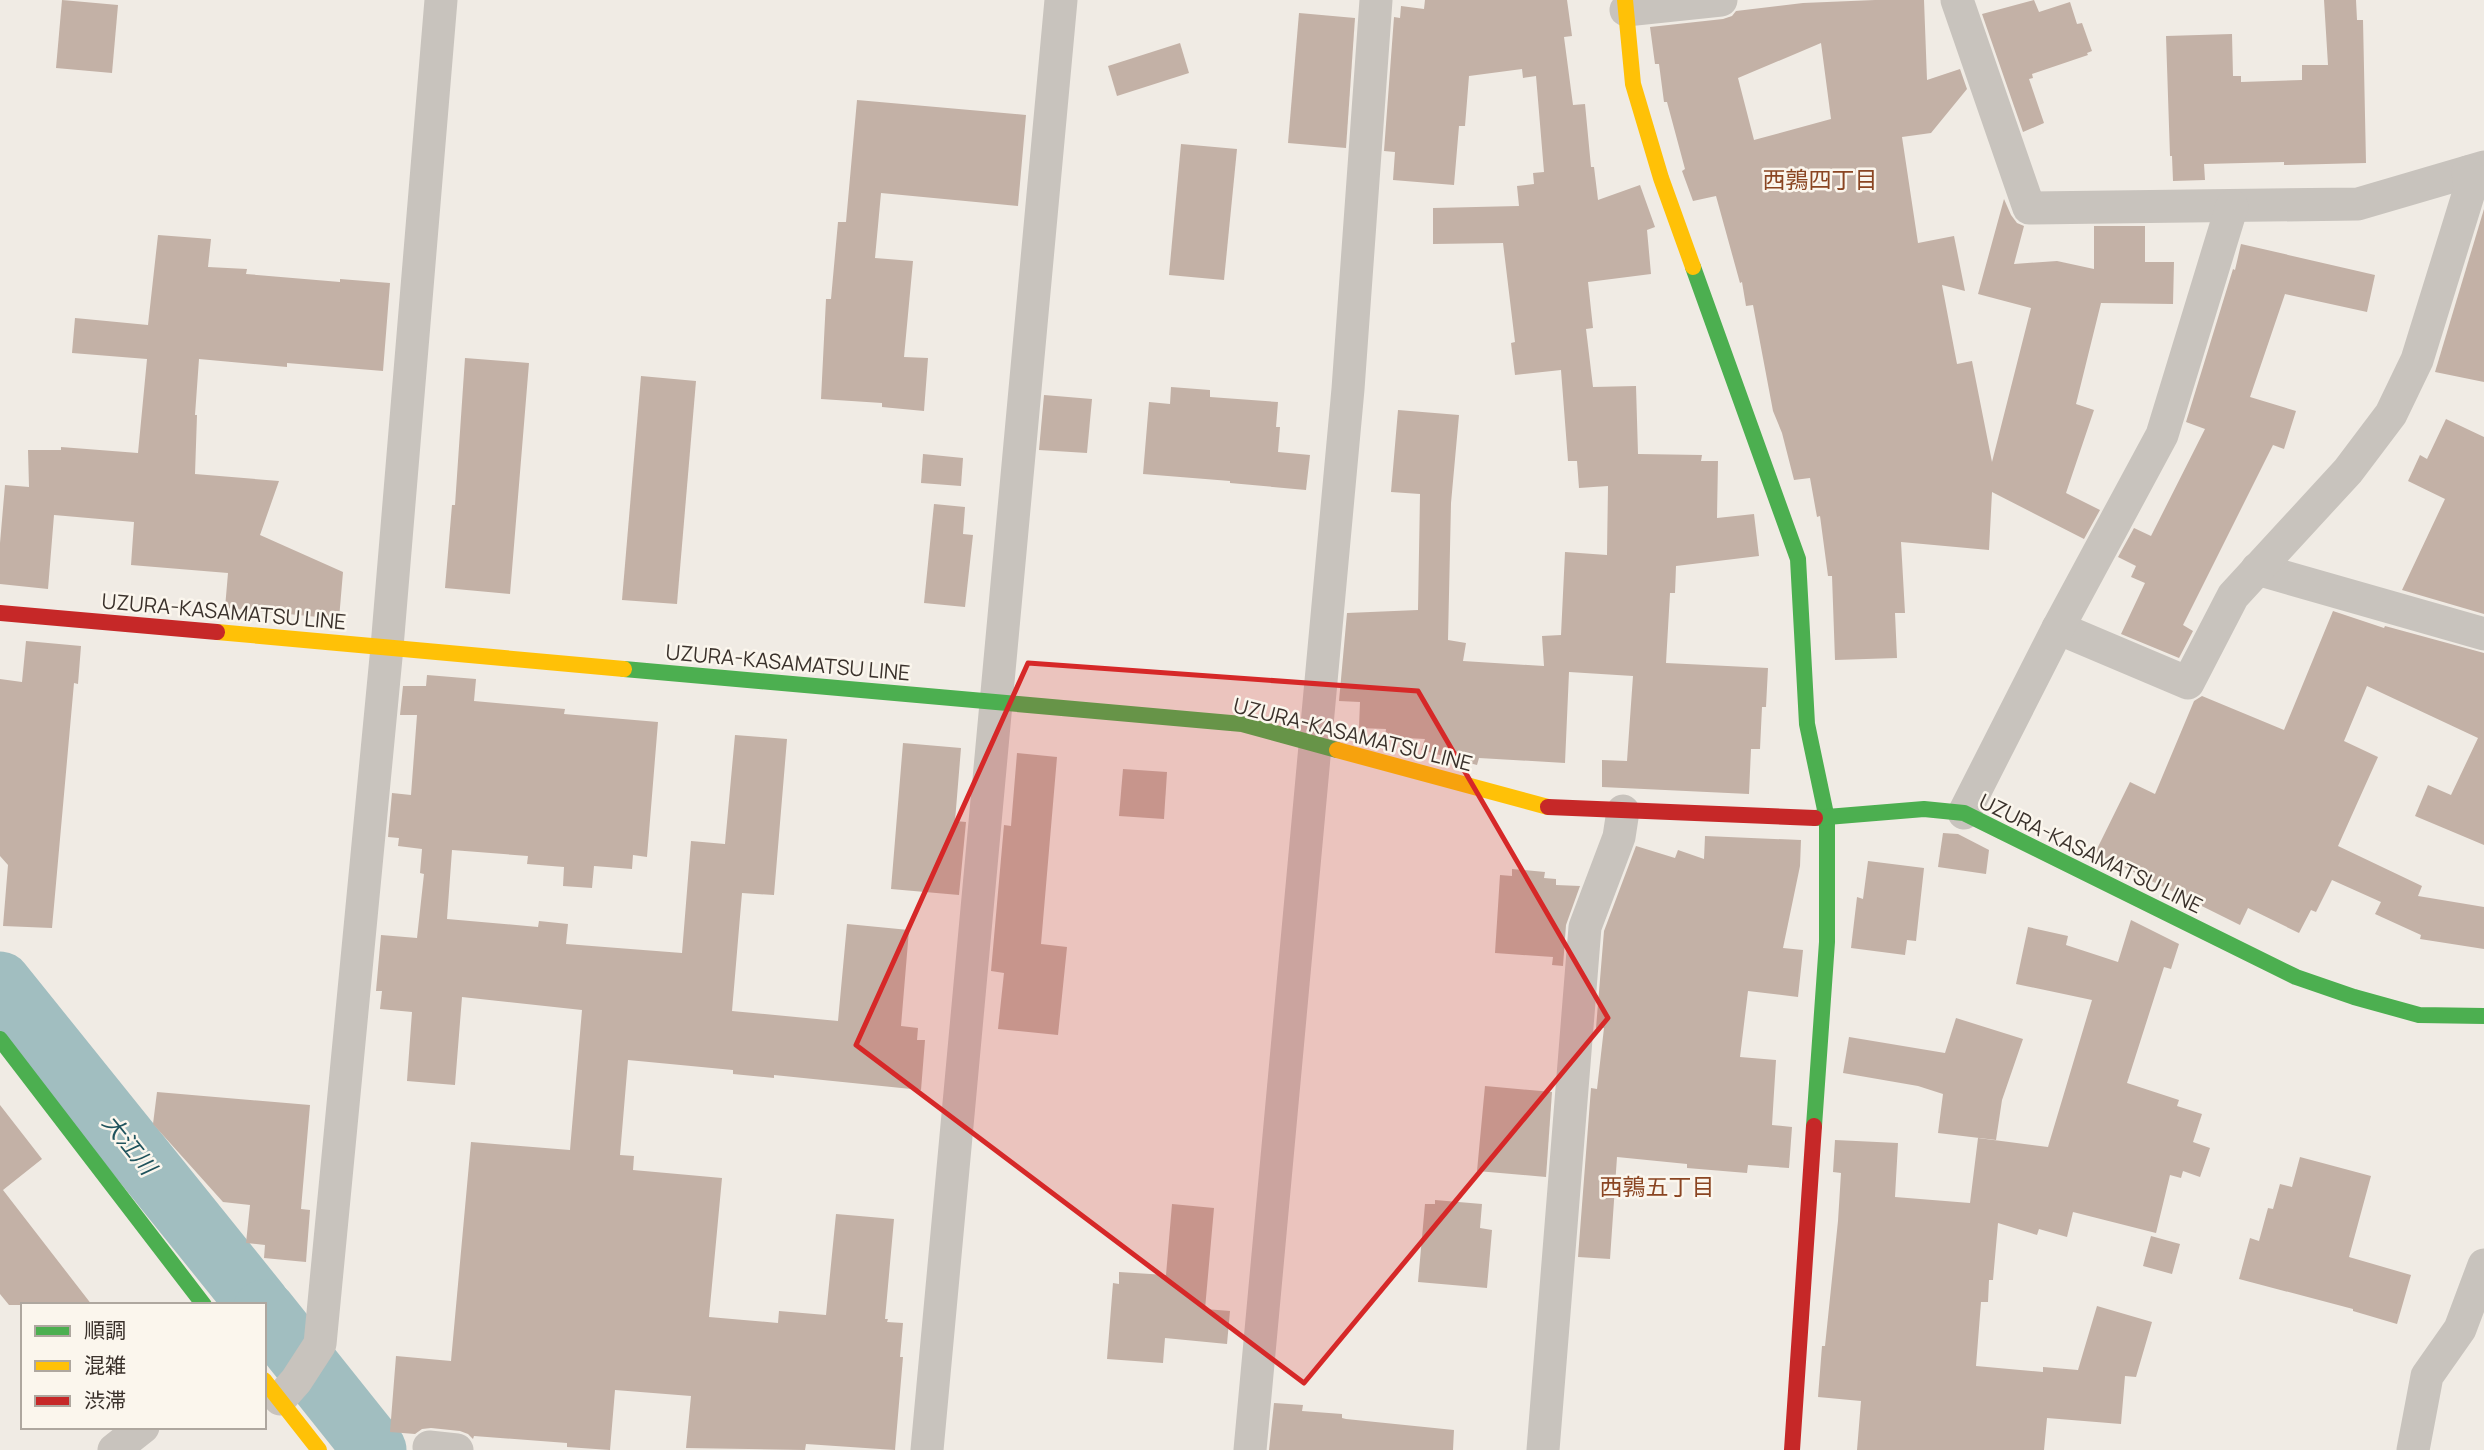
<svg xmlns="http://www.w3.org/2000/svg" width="2484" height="1450" font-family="Manrope,'Noto Sans JP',sans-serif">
<rect width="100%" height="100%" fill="#f0ebe4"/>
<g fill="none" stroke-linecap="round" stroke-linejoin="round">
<g stroke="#a1bec0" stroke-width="63">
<polyline points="0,983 259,1305"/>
<polyline points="264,1311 375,1450"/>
</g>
</g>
<g fill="#c3b1a6" fill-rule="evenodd">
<polygon points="62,0 118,5 112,73 56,68"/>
<polygon points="1425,0 1567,0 1572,36 1564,37 1573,105 1585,104 1591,167 1594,167 1598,200 1640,185 1655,227 1647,230 1651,274 1588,282 1593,328 1586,329 1593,387 1636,386 1638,454 1702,455 1701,461 1718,461 1717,518 1754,514 1759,556 1676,566 1675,593 1670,593 1666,663 1768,668 1766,707 1762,707 1760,749 1751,749 1749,794 1602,787 1602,760 1627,761 1633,676 1569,672 1565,763 1479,758 1477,765 1421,750 1425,739 1385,737 1386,729 1359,728 1360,702 1339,701 1347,613 1418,610 1420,494 1391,492 1398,410 1459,415 1451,503 1448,640 1466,643 1463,661 1544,666 1542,636 1561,635 1565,552 1607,555 1608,486 1579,488 1577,461 1568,461 1561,370 1515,375 1511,343 1515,342 1503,243 1433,244 1433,208 1519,206 1517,186 1534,184 1533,173 1544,172 1536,76 1523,78 1522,69 1469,76 1465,126 1459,126 1454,185 1393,180 1395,152 1384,151 1394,17 1400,18 1401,6 1424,9"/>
<path d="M1875 0H1924L1927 80 1960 69 1967 89 1931 133 1902 137 1918 243 1954 236 1965 291 1942 285 1957 364 1972 361 1992 462 2031 308 1978 294 2004 199 2011 215 2017 223 2024 226 2014 264 2057 261 2094 269V226H2145V262H2174L2173 304 2101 303 2076 404 2094 410 2066 493 2100 510 2084 539 1992 492 1989 550 1901 542 1905 613H1895L1897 658 1835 660 1832 576H1828L1820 516 1817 517 1810 478 1794 480 1782 433 1773 411 1753 305 1746 306 1742 282 1740 283 1716 196 1693 201 1682 171 1685 169 1667 102H1664L1659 64H1655L1650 27 1723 19 1732 16 1736 11 1803 3ZM1821 43 1831 119 1754 140 1738 78Z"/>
<polygon points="2034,0 2039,12 2070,2 2077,24 2082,23 2092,51 2087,53 2088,55 2032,74 2033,78 2029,79 2044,123 2023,132 1982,14"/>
<polygon points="2324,0 2356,0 2357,20 2363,20 2366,163 2284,165 2284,162 2204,164 2205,180 2173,181 2172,156 2170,156 2166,36 2232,34 2233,76 2241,76 2241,82 2302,80 2302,65 2328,65"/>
<polygon points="1299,13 1355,18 1346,148 1288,143"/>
<polygon points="1180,43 1189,73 1117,96 1108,66"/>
<polygon points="857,100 1026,115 1018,206 881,193 875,258 913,261 904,357 928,358 924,411 882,407 882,403 821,399 826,299 831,299 838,222 846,222"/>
<polygon points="1181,144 1237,149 1224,280 1169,275"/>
<polygon points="2484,209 2484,382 2435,372"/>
<polygon points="158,235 211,239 208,267 247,269 246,274 340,282 340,279 390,283 383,371 287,363 287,367 199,359 195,415 197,415 195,474 279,481 260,535 343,572 339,619 225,608 228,573 131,565 134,522 54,515 48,589 0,584 0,543 5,485 29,487 28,450 61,450 61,447 138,453 147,359 72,353 75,318 148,325"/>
<polygon points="2241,244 2375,275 2367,312 2285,294 2250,397 2296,411 2284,449 2273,445 2183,625 2193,631 2179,658 2121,634 2145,583 2131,577 2136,566 2118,557 2134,528 2151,536 2205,429 2186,422 2233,269 2235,270"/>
<polygon points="465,358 529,363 510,594 445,588 452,505 455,505"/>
<polygon points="641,376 696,381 677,604 622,600"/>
<polygon points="1171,387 1210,390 1210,397 1278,402 1276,427 1280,427 1278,452 1310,455 1306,490 1230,483 1230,481 1143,474 1149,402 1170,404"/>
<polygon points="1044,395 1092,399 1087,453 1039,450"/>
<polygon points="2446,419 2484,437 2484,614 2402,590 2445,499 2408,481 2420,455 2427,459"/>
<polygon points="923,454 963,458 961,486 921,483"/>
<polygon points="934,504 965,507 963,534 973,535 965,607 924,603"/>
<polygon points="2333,611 2384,628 2385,626 2484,653 2484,845 2415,816 2428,785 2451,795 2478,738 2367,686 2344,741 2378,757 2338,846 2422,886 2418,896 2484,907 2484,949 2420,939 2421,935 2375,914 2381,902 2332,880 2316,912 2311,910 2299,933 2248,908 2240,925 2095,853 2130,782 2155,794 2194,701 2202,696 2284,730"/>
<polygon points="26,641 81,646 78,684 74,683 52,928 3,926 8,865 0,856 0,679 22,682"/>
<polygon points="427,675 476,679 474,701 565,709 564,714 658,722 647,857 633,855 632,869 594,866 592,888 563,886 564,867 527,864 528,856 452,850 447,919 538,927 539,921 568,924 566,944 682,953 691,841 725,844 735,735 787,739 774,895 742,893 732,1011 838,1021 847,924 909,930 901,1026 918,1028 917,1040 925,1040 921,1090 774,1075 774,1078 733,1074 733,1070 628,1060 620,1155 634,1156 633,1170 722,1178 709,1317 778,1323 779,1311 826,1315 836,1214 894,1219 885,1319 888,1319 887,1322 903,1323 900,1357 903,1357 895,1450 806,1444 805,1450 686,1448 691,1396 615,1390 610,1450 567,1447 567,1443 474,1436 473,1439 468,1434 460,1431 431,1428 422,1429 415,1434 390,1432 396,1356 451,1361 471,1142 570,1150 582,1010 462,997 455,1085 407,1081 412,1012 380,1009 382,991 376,991 381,935 417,938 424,874 420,873 422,849 398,846 399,838 388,837 392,793 411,795 417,715 400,715 403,686 426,686"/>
<polygon points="903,743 961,748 955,821 966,822 959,895 891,889"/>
<polygon points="1017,753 1057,757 1041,944 1067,947 1058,1035 998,1029 1004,973 991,971 1004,825 1011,826"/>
<polygon points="1123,769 1167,772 1164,819 1119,816"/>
<polygon points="1943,833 1958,834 1989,850 1986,874 1938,867"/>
<polygon points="1705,836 1801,840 1800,866 1783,948 1803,950 1798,997 1748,991 1740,1057 1776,1060 1772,1125 1792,1127 1789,1168 1748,1165 1747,1173 1687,1168 1687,1164 1617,1157 1610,1259 1578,1257 1591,1088 1597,1089 1604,1028 1596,1028 1604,931 1636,846 1675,858 1678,850 1704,859"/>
<polygon points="1868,861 1924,868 1916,941 1907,940 1905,955 1851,948 1857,897 1863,899"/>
<polygon points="1512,869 1545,872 1544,878 1556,879 1556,885 1580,886 1566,925 1563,966 1552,965 1553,957 1495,953 1500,875 1512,876"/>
<polygon points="2131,920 2179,944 2171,969 2164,967 2127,1083 2179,1100 2177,1106 2202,1114 2193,1142 2210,1148 2200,1177 2183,1171 2181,1178 2170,1175 2156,1233 2073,1212 2067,1237 2039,1229 2037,1235 1998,1223 1993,1280 1989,1280 1988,1302 1981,1302 1976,1366 2043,1372 2043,1367 2078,1370 2097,1306 2152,1322 2136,1377 2125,1376 2121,1424 2047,1418 2044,1450 1857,1450 1861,1401 1818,1397 1822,1346 1825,1346 1838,1221 1841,1173 1833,1172 1835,1140 1898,1143 1895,1197 1970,1203 1978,1138 2048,1147 2092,1000 2016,984 2028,927 2068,936 2066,945 2118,962"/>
<polygon points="1956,1018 2023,1039 2002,1100 1996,1140 1938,1133 1943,1094 1918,1086 1843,1073 1849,1037 1945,1053"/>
<polygon points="1485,1086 1552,1092 1546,1177 1477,1171"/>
<polygon points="157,1092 310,1105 301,1209 310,1210 306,1262 264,1258 265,1245 246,1243 250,1205 223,1202 153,1124"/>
<polygon points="0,1105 42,1159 3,1190 92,1305 9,1305 0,1294"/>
<polygon points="2300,1157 2371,1176 2349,1257 2411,1275 2397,1324 2353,1311 2353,1309 2239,1279 2250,1238 2259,1241 2268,1208 2273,1209 2280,1184 2292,1187"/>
<polygon points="1435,1200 1482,1204 1480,1228 1492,1230 1487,1288 1418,1282 1425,1204 1435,1204"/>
<polygon points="1172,1204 1214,1208 1205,1309 1230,1311 1227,1344 1165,1338 1163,1363 1107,1359 1113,1283 1119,1284 1119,1272 1166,1275"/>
<polygon points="2151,1236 2180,1244 2172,1274 2143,1266"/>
<polygon points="1274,1403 1303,1405 1302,1411 1342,1414 1342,1418 1346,1419 1454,1430 1453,1450 1269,1450"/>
</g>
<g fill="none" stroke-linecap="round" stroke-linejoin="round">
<g stroke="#c8c3bd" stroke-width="33">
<polyline points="1957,0 2029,208 2358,204 2484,167"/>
<polyline points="1626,10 1721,0"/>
<polyline points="2257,569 2484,634"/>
<polyline points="2058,628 2188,683 2233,596 2348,471 2391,414 2417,360 2470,189 2468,172"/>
<polyline points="1964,813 2058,628 2162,435 2232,206"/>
<polyline points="280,1399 296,1381 320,1344 387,647 441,0"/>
<polyline points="429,1447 457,1450"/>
<polyline points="114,1450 143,1427"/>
<polyline points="927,1450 1061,0"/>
<polyline points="1250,1450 1348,389 1376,0"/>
<polyline points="1543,1450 1585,927 1619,837 1623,811"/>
<polyline points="2413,1450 2427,1376 2460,1329 2484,1265"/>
</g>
<g stroke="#4caf50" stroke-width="16">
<polyline points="1693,267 1798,559 1807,724 1827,819 1827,942 1814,1126"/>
<polyline points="624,669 1242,724 1337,750"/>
<polyline points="1815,818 1924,809 1964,813 2296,977 2354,997 2419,1015 2484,1016"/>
<polyline points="0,1039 204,1305"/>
</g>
<g stroke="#ffc107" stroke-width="16">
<polyline points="1625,0 1633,84 1661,178 1693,267"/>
<polyline points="217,632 624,669"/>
<polyline points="1337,750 1548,807"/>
<polyline points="264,1380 319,1450"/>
</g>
<g stroke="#c62828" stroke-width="16">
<polyline points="0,613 217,632"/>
<polyline points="1548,807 1815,818"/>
<polyline points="1792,1450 1814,1126"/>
</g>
</g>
<path fill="#d62828" fill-opacity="0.2" stroke="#d62828" stroke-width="5" stroke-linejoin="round" d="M1028 663 1418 691 1608 1018 1304 1383 856 1045Z"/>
<g text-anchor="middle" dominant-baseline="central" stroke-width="5" stroke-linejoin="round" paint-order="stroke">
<g font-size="21" fill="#3a312b" stroke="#fbf6ed">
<text transform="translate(224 611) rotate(5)">UZURA-KASAMATSU LINE</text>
<text transform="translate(788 662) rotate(5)">UZURA-KASAMATSU LINE</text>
<text transform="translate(1353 734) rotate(14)">UZURA-KASAMATSU LINE</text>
<text transform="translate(2091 853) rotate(26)">UZURA-KASAMATSU LINE</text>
</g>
<g font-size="23" fill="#8a4522" stroke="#fbf6ed">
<text x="1820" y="179">西鶉四丁目</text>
<text x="1657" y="1186">西鶉五丁目</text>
</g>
<g font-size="23" font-style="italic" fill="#1f535d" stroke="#fbf6ed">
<text transform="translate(130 1144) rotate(51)">大江川</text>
</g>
</g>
<rect x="21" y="1303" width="245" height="126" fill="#fbf6ed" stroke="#aea79f" stroke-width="2"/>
<rect x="35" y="1326" width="35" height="10" fill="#4caf50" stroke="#aea79f" stroke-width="2"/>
<text x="84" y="1338" font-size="21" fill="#3a312b">順調</text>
<rect x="35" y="1361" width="35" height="10" fill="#ffc107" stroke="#aea79f" stroke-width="2"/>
<text x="84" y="1373" font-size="21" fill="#3a312b">混雑</text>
<rect x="35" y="1396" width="35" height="10" fill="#c62828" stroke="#aea79f" stroke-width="2"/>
<text x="84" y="1408" font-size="21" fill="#3a312b">渋滞</text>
</svg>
